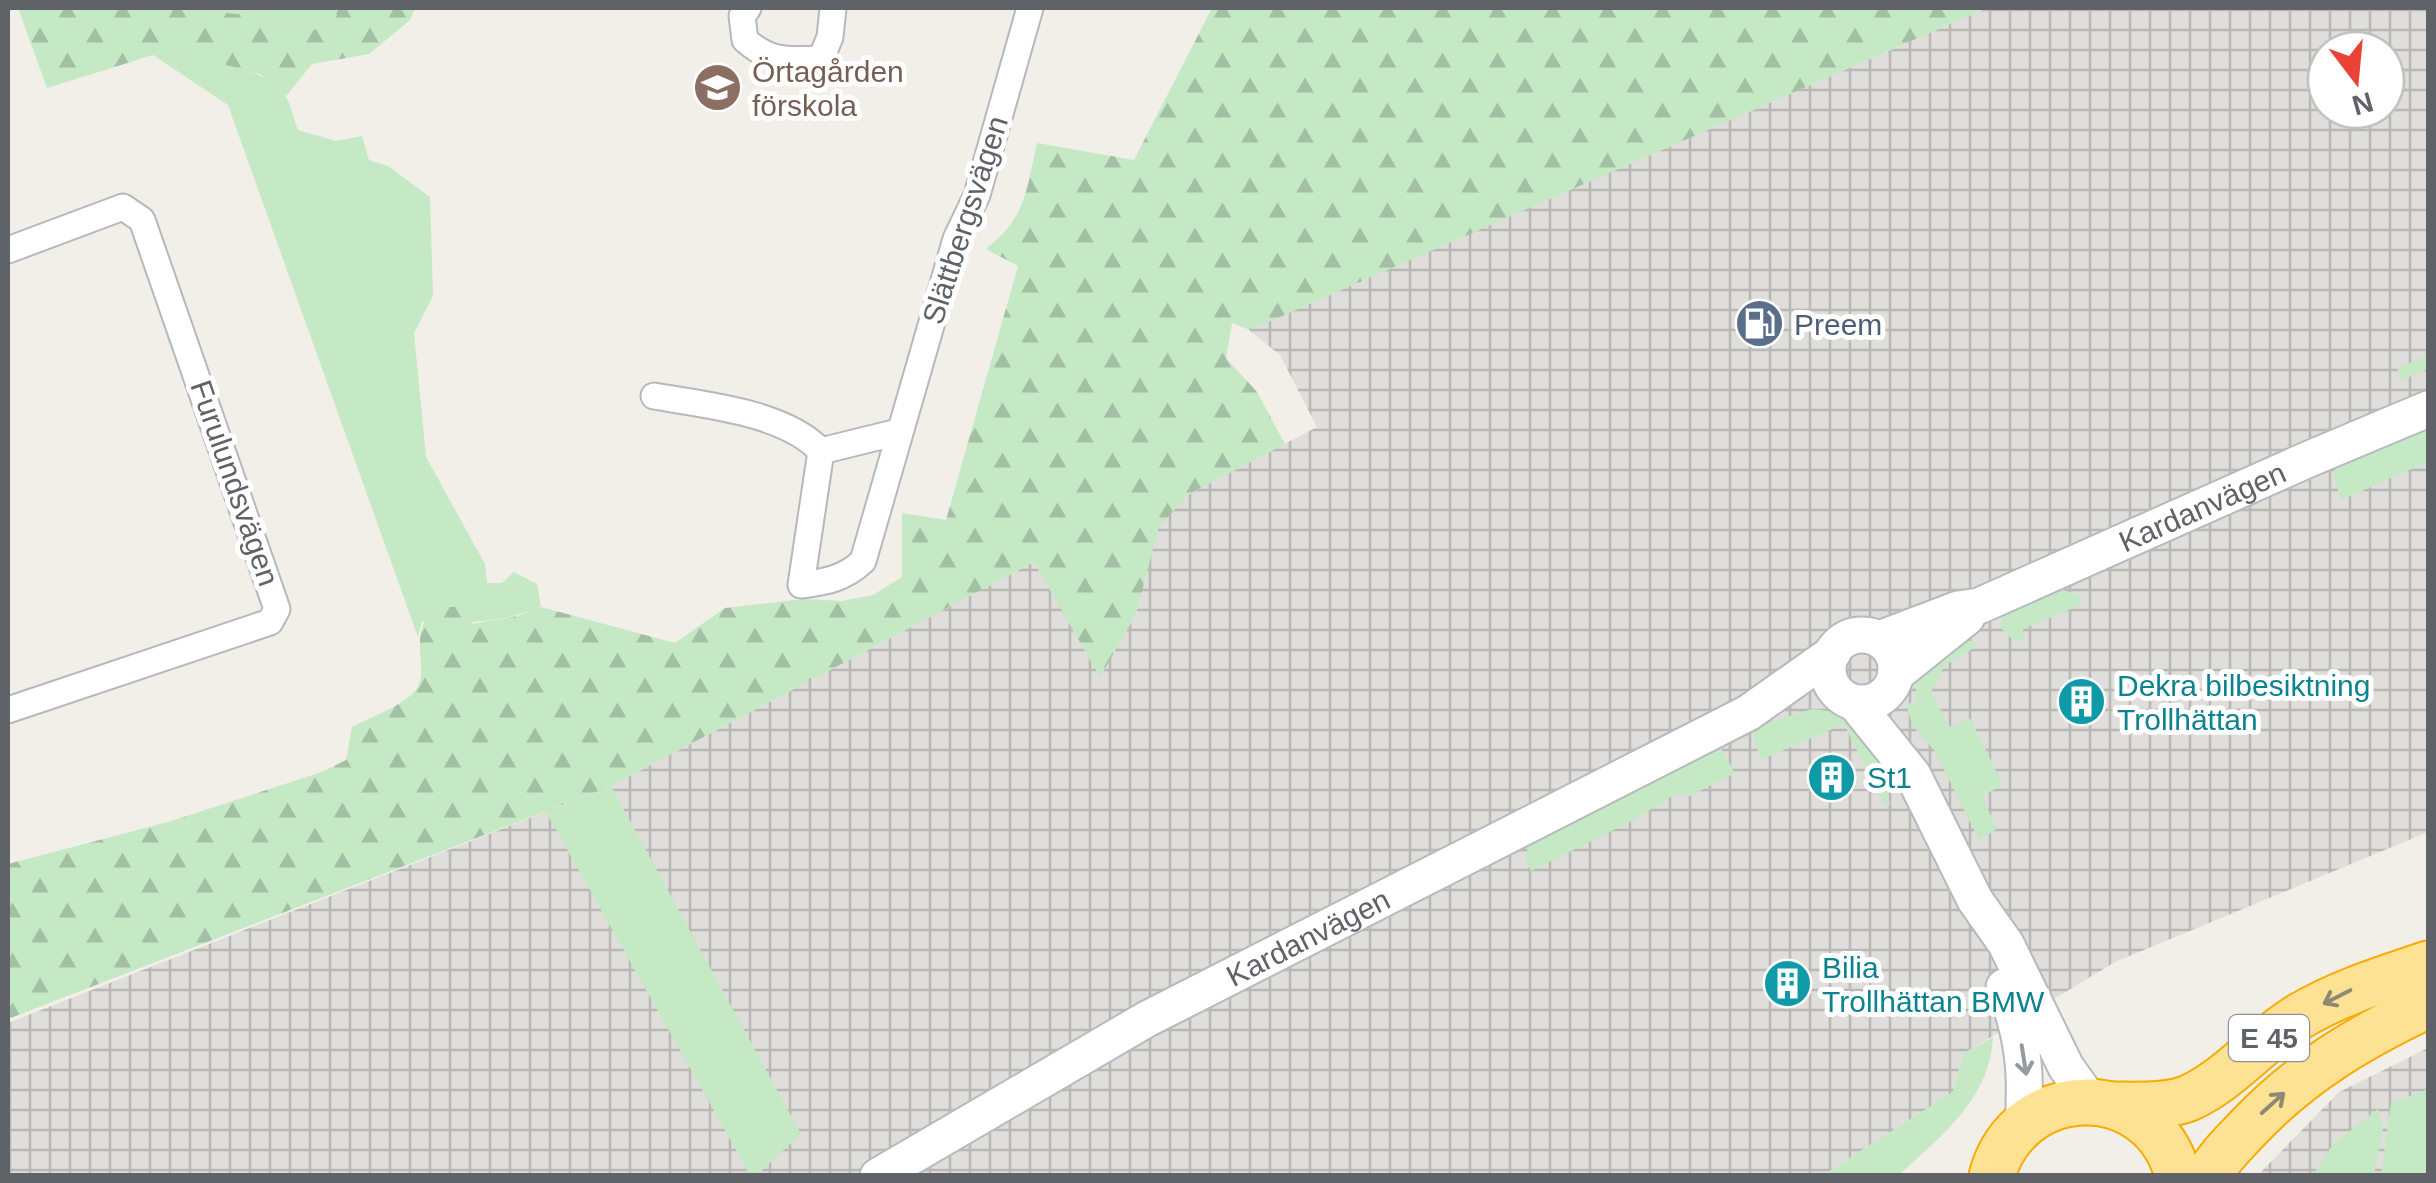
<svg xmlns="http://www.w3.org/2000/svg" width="2436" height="1183" font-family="Arial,sans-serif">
<defs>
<pattern id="industrial-grid" width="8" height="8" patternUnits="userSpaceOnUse" patternTransform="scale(2.5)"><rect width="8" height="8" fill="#e0deda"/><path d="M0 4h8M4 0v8" fill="none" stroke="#b9b8b5"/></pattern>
<pattern id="forest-firs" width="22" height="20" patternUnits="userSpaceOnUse" patternTransform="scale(2.5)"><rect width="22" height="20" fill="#c5e8c5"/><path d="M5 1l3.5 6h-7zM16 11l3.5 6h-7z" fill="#a3c0a4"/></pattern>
</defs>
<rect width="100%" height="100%" fill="#f1efe8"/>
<g fill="url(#industrial-grid)" fill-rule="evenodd">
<path d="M1987 8H2428V832L2115 962 1963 1054 1953 1092 1823 1175 8 1176V1023L611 786 1034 562 1100 676 1136 614 1158 526 1191 493 1317 427 1280 355 1249 330ZM2326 50H2386V110H2326Z"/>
<polygon points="2428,1048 2428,1175 2257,1176 2339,1092"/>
</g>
<g fill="#c5e8c5">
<polygon points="199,8 335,8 338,15 314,30 262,16 202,11"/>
<path d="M185 50C215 62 271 69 287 99 292 108 294 120 298 130L336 141 362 136 369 160 388 166 430 197 433 296 414 333 426 457 485 564 487 583H502L514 572 537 584 541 607C498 623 467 624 422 621L418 637 228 105 153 55Z"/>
<polygon points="2428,355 2428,369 2402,380 2397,368"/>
<polygon points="2428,424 2428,462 2341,500 2333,474 2337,465"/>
<polygon points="2061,589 2081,596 2079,606 2023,629 2024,639 2015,642 2000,627 2004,612 2028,598"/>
<path d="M1964 638 1979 645 1945 665 1931 692 1950 727 1970 718 2003 785 1982 796 1997 829 1979 840 1934 750 1912 725 1906 704 1917 701C1910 670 1942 655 1964 638Z"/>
<path d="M1812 709C1877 714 1879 751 1890 805L1883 803 1844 724 1761 760 1753 737 1760 725Z"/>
<polygon points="1721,748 1735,773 1690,796 1676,794 1632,821 1531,871 1526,861 1528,842"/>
<polygon points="611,786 801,1134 757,1175 750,1175 546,812"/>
<path d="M1993 1037C1990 1099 1941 1136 1899 1175H1823L1953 1092 1963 1054Z"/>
<polygon points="2428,1089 2428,1175 2381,1175 2391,1103"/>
<polygon points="2378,1109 2383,1129 2374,1175 2313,1175 2333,1144"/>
</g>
<g fill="url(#forest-firs)">
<polygon points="18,8 199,8 202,11 262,16 314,30 337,16 335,8 415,8 410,20 369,54 312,64 286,96 260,74 215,62 185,50 153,55 47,88"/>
<path d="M1212 8H1987L1250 330 1232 323 1226 358 1257 392 1285 444 1191 493 1159 526 1136 614 1100 677 1034 562 611 786 8 1019V864L168 822 322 772 346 760 352 727C371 717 394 709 410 696 437 674 403 642 434 607H466L473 624 517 616 541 607 675 643 725 608 803 599 842 601 873 595 902 577V513L946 520 1018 266 986 249C1027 216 1026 191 1037 143L1134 160Z"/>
</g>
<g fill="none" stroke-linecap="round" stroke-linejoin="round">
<defs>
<g id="street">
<path d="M748 8 742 16 745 40C771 63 788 60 821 59L830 37 833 8"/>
<polyline points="8,250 123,207 142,220 277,609 270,622 8,710"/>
<path d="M654 396C705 405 784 412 821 451"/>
<path d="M898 432 821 451 801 585C825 582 844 579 863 561L956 239 977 195 1030 8"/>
</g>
<g id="secondary">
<circle cx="1862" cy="669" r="34"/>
<path id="s1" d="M1879 639 1958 609 1979 606 2309 459 2428 409"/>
<polyline points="1896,674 1967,617"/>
<polyline points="1855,703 1913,775 1975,900 2006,944 2066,1067 2091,1102"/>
<path d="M2004 987C2023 1035 2027 1072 2023 1124"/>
<path id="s2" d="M878 1176 1147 1019 1748 713 1833 653"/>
</g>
<g id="highway">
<path d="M2113 1105C2137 1105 2167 1107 2189 1098 2231 1079 2261 1039 2300 1016 2341 992 2384 979 2428 964"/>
<path d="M1992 1176C2019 1078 2153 1077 2178 1176"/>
<path d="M2208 1176C2219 1157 2234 1143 2248 1128 2302 1071 2359 1038 2428 1005"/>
</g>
</defs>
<use href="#street" stroke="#b5b8bc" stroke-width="29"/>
<use href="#secondary" stroke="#b6babf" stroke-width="39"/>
<use href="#highway" stroke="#f9ab00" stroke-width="49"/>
<use href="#street" stroke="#fff" stroke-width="25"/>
<use href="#secondary" stroke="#fff" stroke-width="35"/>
<use href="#highway" stroke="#fde293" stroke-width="45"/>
</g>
<defs><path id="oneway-shaft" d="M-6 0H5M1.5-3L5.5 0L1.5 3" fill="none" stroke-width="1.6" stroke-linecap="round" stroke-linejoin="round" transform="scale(2.5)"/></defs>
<g stroke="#8e8975">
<use href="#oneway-shaft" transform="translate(2337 997) rotate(153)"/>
<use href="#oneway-shaft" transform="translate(2273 1103) rotate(-42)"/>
</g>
<use stroke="#979a9d" href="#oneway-shaft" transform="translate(2024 1060) rotate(81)"/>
<defs>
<symbol id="school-disc" viewBox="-11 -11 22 22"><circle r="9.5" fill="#8d6e63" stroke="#fff"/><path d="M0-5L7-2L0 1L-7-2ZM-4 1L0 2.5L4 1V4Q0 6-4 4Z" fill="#fff"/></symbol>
<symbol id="fuel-disc" viewBox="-11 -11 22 22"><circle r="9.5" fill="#5c6f8a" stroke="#fff"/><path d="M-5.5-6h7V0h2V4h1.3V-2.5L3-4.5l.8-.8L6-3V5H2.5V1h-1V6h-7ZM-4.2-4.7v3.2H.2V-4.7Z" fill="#fff"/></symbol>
<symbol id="building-disc" viewBox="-11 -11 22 22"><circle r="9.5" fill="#0f9aa8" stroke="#fff"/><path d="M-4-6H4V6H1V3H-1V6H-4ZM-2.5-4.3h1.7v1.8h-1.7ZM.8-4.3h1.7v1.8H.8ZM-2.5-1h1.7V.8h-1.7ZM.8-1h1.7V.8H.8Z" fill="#fff"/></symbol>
</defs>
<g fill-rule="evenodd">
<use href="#school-disc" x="690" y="60" width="55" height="55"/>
<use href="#fuel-disc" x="1732" y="296" width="55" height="55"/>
<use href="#building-disc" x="2054" y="674" width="55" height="55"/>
<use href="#building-disc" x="1804" y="750" width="55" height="55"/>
<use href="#building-disc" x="1760" y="956" width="55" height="55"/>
</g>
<g text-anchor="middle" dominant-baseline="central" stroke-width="10" stroke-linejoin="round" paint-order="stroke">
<rect fill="#fff" stroke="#8f9295" stroke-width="2.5" x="2229" y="1015" width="80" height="46" rx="8"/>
<g font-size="28" font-weight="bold" fill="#5f6368">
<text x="2269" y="1038">E 45</text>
</g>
<g font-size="30" fill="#785e54" stroke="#fff" text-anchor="start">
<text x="752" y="71">Örtagården<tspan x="752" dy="34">förskola</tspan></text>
</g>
<g font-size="30" fill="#5f6368" stroke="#fff">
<text transform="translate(965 220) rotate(-72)">Slättbergsvägen</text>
<text transform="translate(235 483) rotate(71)">Furulundsvägen</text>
<text stroke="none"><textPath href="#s1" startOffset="350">Kardanvägen</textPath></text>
<text stroke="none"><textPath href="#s2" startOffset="492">Kardanvägen</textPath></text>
</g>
<g font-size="30" fill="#4e5e75" stroke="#fff" text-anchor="start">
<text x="1794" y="324">Preem</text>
</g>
<g font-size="30" fill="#0d838f" stroke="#fff" text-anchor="start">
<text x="2117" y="685">Dekra bilbesiktning<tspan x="2117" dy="34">Trollhättan</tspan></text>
<text x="1867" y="777">St1</text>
<text x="1822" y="967">Bilia<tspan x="1822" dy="34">Trollhättan BMW</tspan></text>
</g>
</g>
<rect width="2436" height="1183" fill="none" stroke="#5f6368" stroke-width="20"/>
<g transform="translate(2356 80) rotate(164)"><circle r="48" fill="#ffffff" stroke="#bfc1c3" stroke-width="2.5"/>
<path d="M0-8L18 38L0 25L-18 38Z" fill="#ea4335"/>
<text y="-15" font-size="28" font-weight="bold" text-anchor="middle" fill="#5f6368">N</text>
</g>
</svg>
